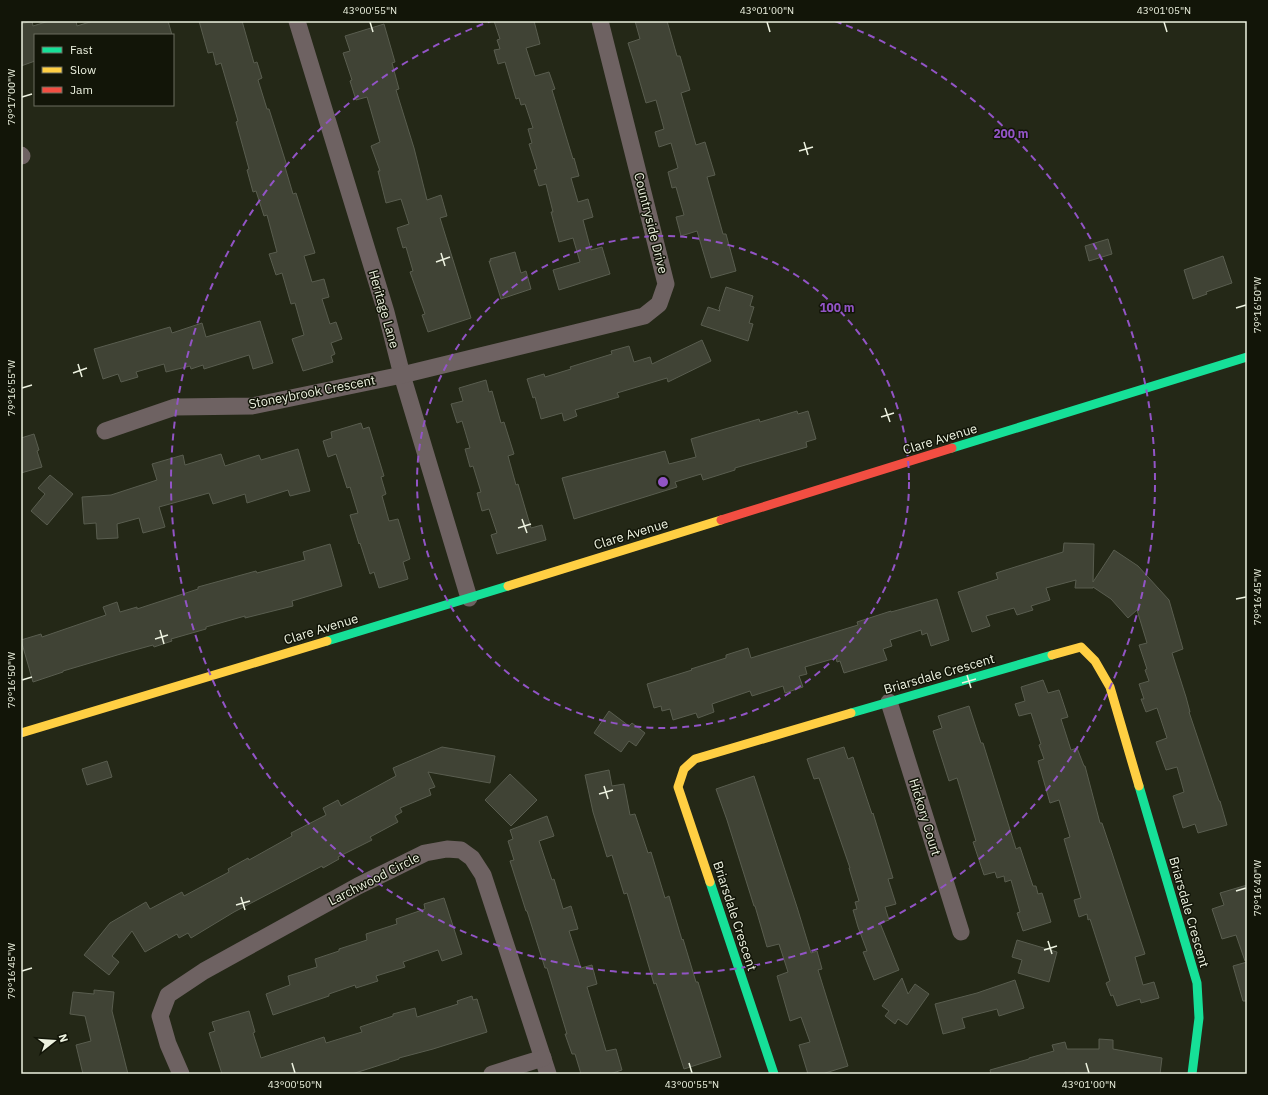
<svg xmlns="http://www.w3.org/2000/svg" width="1268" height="1095" font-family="'IBM Plex Sans',sans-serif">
<rect width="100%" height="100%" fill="#242817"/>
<g fill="#404335" stroke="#595d4f">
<polygon points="32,21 33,26 49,21 76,21 77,26 93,21 168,21 172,35 35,35 35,61 21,66 21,24"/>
<polygon points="199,21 242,21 254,63 257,62 262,78 258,80 267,109 269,109 287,166 285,167 293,194 296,193 315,253 304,256 312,282 324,279 329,297 322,299 330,324 336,322 342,339 331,343 335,354 331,356 333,362 303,371 292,339 304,335 295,303 291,304 282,273 276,275 269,254 277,252 267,215 264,216 256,191 253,192 247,170 249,169 236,122 238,121 221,63 216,65 213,52 208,53"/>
<polygon points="494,21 534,21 540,44 526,48 535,76 549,72 555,89 552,90 573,159 574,158 579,176 571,178 578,202 588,199 593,217 583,220 591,250 602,247 610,274 559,290 553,270 580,262 573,238 559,242 551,212 553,212 546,184 539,186 534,170 537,169 529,144 532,143 528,129 533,128 525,104 521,105 519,98 516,99 505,62 498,64 494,50 500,49 497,40 500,39"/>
<polygon points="635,21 667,21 677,56 680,56 690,90 681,93 696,145 705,142 715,175 707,177 723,234 726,234 736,271 711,278 697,231 681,236 676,217 684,215 676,187 672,188 668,172 678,168 671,143 659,147 655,132 664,129 656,100 646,103 634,62 628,43 640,39"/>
<polygon points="384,24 395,62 392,63 399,89 396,90 414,148 427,200 441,195 447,216 440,218 471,318 428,332 422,315 425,314 410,272 413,271 406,247 403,248 397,228 409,224 401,199 386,203 378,171 380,171 371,146 380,142 367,97 356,100 350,81 352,80 343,53 350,51 345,36"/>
<polygon points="1108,239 1112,254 1089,261 1085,246"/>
<polygon points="515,252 521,273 526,271 531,289 501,299 489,261 491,261 490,259"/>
<polygon points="1223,256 1232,283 1206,292 1207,294 1193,299 1184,270"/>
<polygon points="726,287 753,296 750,306 754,307 749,323 753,324 748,341 701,325 708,307 720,311 719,308"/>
<polygon points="260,321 273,363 253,369 249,355 204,369 203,365 191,369 190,366 166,372 164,364 136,372 138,377 121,382 118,374 103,379 94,349 170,327 172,333 202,323 206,337"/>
<polygon points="702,340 711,361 668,382 667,378 617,393 619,397 575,410 577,416 564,421 562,413 541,419 535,397 533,398 527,379 544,374 545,377 571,369 570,367 612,354 611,351 629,346 634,362 650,357 652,364"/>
<polygon points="486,380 489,392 492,391 501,423 504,422 514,454 508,456 516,485 518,484 531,528 542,525 546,540 497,554 491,535 497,533 489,509 482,511 477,493 481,492 473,466 470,467 465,449 470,448 462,421 457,423 451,404 463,401 459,388"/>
<polygon points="797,411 798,414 808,411 816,439 806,442 807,447 735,468 735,470 703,480 701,474 675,482 677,487 574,519 562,478 665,451 669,464 696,457 691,439 759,419 760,422"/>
<polygon points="361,423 363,429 369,427 384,476 381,477 386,494 382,496 389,521 398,519 410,559 403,562 408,579 379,588 374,572 370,574 360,543 359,544 350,515 358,513 350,487 347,488 336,454 328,457 323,441 332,438 331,432"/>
<polygon points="34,434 39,450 37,451 42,467 21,473 21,438"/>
<polygon points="298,449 310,491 290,496 288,490 247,503 245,494 213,504 209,493 159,507 165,527 143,533 139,518 117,524 118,538 97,539 96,523 84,524 82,497 111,495 157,480 152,464 183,455 185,465 221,454 225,466 259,455 261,460"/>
<polygon points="50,475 73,494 47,525 31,511 45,494 38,488"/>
<polygon points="1064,543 1094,544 1093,582 1114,550 1138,566 1169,600 1183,649 1172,653 1186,697 1190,712 1189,712 1219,801 1220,801 1227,825 1198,833 1195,824 1183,828 1173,796 1184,792 1177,767 1166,770 1156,742 1167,738 1157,708 1146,712 1141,699 1144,699 1139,684 1149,681 1145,670 1147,669 1139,645 1147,643 1137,610 1128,618 1111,599 1093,587 1093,588 1075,588 1076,580 1046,588 1050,600 1031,606 1033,610 1017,615 1014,608 986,616 990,626 972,632 958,592 998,579 996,573 1063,552"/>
<polygon points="330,544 342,586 292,601 293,606 245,618 245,616 206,627 206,629 171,639 172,641 154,647 153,645 124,653 63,671 63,672 33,682 21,640 41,634 42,637 106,615 103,607 117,602 120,612 137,607 137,609 198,589 198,587 256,571 257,573 305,560 303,552"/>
<polygon points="937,599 949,640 931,646 927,633 922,635 921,630 890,640 892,646 883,649 887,660 844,673 840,661 837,662 836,658 805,667 807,674 799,676 803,687 785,693 783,686 752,696 750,691 712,704 714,712 698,718 696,713 673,720 670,709 662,711 661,706 654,708 647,684 692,670 691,669 726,658 726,655 748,648 751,658 858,625 857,622 891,611 891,612"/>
<polygon points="1043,680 1048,693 1059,690 1068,717 1061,719 1071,750 1077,748 1084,766 1085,766 1100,823 1102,823 1112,853 1145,954 1135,957 1143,985 1154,982 1159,998 1141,1003 1140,999 1117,1006 1113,995 1111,996 1106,983 1110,981 1090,919 1088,920 1087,914 1079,917 1074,900 1081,898 1064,839 1070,837 1059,800 1050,803 1038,761 1044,759 1039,745 1041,744 1031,713 1019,716 1015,704 1025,701 1021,687"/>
<polygon points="969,706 981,743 983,743 1016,849 1020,847 1033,886 1036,886 1038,894 1042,893 1051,922 1023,931 1017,913 1020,912 1011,880 1005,882 1004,876 997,878 995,872 984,875 973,842 976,841 957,778 949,781 933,731 942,728 938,716"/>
<polygon points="609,711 629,726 632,723 645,733 636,746 629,741 621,752 594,733"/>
<polygon points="442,747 495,756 490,783 428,772 435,787 429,789 431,795 400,808 402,812 395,816 398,822 370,837 372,840 338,857 339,859 323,868 322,866 234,912 191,938 188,933 179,938 177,934 145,952 132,931 112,956 119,962 109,975 84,955 110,923 146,902 150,909 182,892 184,896 229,872 228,869 248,858 249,860 292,836 291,833 326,815 323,808 338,800 341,806 396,776 393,768"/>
<polygon points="844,747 848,759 853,757 872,814 873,813 893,878 888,879 896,904 885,907 889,920 880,923 899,970 874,980 863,952 867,951 858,927 853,910 857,909 855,902 859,901 849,868 850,868 819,778 814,779 807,759"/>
<polygon points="107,761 112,777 87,785 82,769"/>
<polygon points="609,770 612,786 624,784 630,815 635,814 648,853 651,852 665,898 669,896 682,940 683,939 696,982 698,982 721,1057 684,1069 656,983 654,984 627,893 624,894 612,855 607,857 593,812 585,775"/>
<polygon points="510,774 537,800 511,826 485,800"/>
<polygon points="754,776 797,907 811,953 817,951 822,969 818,970 848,1066 822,1074 808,1074 799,1045 810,1042 801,1017 790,1021 777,976 788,972 779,944 767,947 755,906 754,906 727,820 716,789"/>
<polygon points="547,816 554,836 539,841 552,880 554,879 563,909 571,906 578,929 569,931 581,968 592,965 597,984 587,987 606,1051 616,1049 622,1070 610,1074 581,1074 575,1054 572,1054 565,1034 567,1034 547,968 545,968 527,911 526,911 510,861 514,860 508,841 513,839 510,830"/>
<polygon points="1247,885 1247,961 1245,961 1236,935 1222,939 1212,909 1224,905 1220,893"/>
<polygon points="444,898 462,954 442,961 438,950 403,962 405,967 376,976 378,981 356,988 355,985 329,994 329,996 273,1015 266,994 290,985 288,976 317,967 315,959 339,951 339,949 367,940 366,934 397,924 396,919 425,909 424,904"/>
<polygon points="1017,940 1057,952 1049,982 1018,973 1022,960 1012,957"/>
<polygon points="1247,962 1247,1001 1243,1001 1233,966"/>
<polygon points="902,978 908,994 915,984 929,994 907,1025 898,1019 895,1024 885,1016 889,1011 882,1006"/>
<polygon points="1015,980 1024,1008 999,1016 997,1009 962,1018 965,1028 943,1034 935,1004 977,993"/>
<polygon points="94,990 114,992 112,1011 128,1074 83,1074 76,1045 91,1041 85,1016 70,1014 73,992 94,994"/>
<polygon points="472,996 473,1000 477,999 487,1032 433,1049 399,1058 399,1059 352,1074 222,1074 209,1033 215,1031 212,1022 249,1011 255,1032 253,1033 261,1058 324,1037 326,1043 362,1032 360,1027 393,1016 393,1014 415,1008 417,1017 458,1004 457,1001"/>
<polygon points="1099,1039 1113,1040 1113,1049 1162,1058 1160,1074 1065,1073 1065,1074 991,1074 990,1070 1029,1059 1029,1058 1054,1051 1052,1045 1065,1042 1067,1049 1099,1049"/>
</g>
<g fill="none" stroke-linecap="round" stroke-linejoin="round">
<g stroke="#6e6262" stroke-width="17">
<polyline points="297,21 386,312 402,375 469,598"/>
<polyline points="21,155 22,156"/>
<polyline points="105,431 175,407 252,406 402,375 644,316 659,304 666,284 600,21"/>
<polyline points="889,702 961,932"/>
<polyline points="181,1074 168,1044 160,1016 168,995 204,971 358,886 425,853 447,849 461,850 472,858 483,875 548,1074"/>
<polyline points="492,1074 543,1058"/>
</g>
<g stroke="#16e098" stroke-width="9">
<polyline points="952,448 1247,357"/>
<polyline points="327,641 508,586"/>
<polyline points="851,713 1052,655"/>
<polyline points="1139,786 1197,983 1199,1018 1192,1074"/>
<polyline points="710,882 774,1074"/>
</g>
<g stroke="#ffcf43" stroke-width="9">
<polyline points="508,586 721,520"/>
<polyline points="1052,655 1081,647 1095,661 1110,687 1139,786"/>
<polyline points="21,733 327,641"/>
<polyline points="710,882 678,787 684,769 695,759 851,713"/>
</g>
<polyline stroke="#f24e42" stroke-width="9" points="721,520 952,448"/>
</g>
<path fill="none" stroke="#edf2e0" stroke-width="1.5" d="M370 22 373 32M767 22 770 32M1164 22 1167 32M22 97 32 94M804 142 808 155M799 151 813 147M441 253 445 266M436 262 450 257M1236 308 1246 305M78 364 82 377M73 373 87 368M22 388 32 385M885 408 890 422M881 417 894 413M522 519 527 533M518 528 531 524M1236 599 1246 597M160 630 164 644M155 639 168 635M967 675 971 688M22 680 32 677M962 683 976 679M604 786 608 799M599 794 613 790M1236 891 1246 888M241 897 245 910M236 905 250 901M1048 941 1052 954M1044 950 1057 946M22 971 32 968M292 1063 295 1073M689 1063 692 1073M1086 1063 1089 1073"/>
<g fill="none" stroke="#9254c6" stroke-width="2" stroke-dasharray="7 5">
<circle cx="663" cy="482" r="246"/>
<path d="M835 21A492 492 0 1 1 491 21"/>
</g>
<g text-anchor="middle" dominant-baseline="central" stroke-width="3" stroke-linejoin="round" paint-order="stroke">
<g font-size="13" fill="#edf2e0" stroke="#121508">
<text transform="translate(651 223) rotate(76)">Countryside Drive</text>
<text transform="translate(384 309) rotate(74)">Heritage Lane</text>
<text transform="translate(312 392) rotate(-11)">Stoneybrook Crescent</text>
<text transform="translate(940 439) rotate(-17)">Clare Avenue</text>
<text transform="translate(631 534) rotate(-17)">Clare Avenue</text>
<text transform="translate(321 629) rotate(-17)">Clare Avenue</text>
<text transform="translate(939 674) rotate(-16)">Briarsdale Crescent</text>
<text transform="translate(925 817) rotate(73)">Hickory Court</text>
<text transform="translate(374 879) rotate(-27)">Larchwood Circle</text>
<text transform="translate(1189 912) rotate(74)">Briarsdale Crescent</text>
<text transform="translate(735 916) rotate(72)">Briarsdale Crescent</text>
</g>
</g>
<circle cx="663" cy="482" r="6" fill="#9254c6" stroke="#121508" stroke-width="2"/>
<g font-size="12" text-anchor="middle" font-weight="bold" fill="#9254c6" stroke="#121508" stroke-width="3" stroke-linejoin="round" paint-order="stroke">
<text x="1011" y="138">200 m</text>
<text x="837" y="312">100 m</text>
</g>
<rect width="1268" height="1095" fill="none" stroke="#121508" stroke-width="44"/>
<rect x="34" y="34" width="140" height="72" fill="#121508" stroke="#6a6d5e"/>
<rect x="42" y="47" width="20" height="6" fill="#16e098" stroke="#6a6d5e"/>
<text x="70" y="54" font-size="12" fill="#edf2e0">Fast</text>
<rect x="42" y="67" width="20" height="6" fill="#ffcf43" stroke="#6a6d5e"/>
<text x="70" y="74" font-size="12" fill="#edf2e0">Slow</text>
<rect x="42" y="87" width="20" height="6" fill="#f24e42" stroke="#6a6d5e"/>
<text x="70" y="94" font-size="12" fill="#edf2e0">Jam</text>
<g transform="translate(54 1041) rotate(73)" stroke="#121508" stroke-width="3" paint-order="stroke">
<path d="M0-3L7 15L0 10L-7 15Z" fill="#edf2e0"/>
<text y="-6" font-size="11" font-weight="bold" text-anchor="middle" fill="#edf2e0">N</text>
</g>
<rect x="22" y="22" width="1224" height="1051" fill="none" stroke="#edf2e0" stroke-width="1.5"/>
<g font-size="10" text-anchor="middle" fill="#edf2e0">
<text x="370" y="14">43°00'55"N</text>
<text x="767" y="14">43°01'00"N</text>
<text x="1164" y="14">43°01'05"N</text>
<text transform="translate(11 97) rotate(-90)" y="4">79°17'00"W</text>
<text transform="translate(1257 305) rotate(-90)" y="4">79°16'50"W</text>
<text transform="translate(11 388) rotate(-90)" y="4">79°16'55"W</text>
<text transform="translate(1257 597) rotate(-90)" y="4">79°16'45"W</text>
<text transform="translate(11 680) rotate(-90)" y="4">79°16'50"W</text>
<text transform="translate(1257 888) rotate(-90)" y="4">79°16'40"W</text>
<text transform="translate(11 971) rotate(-90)" y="4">79°16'45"W</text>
<text x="295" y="1088">43°00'50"N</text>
<text x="692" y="1088">43°00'55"N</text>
<text x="1089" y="1088">43°01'00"N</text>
</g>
</svg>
